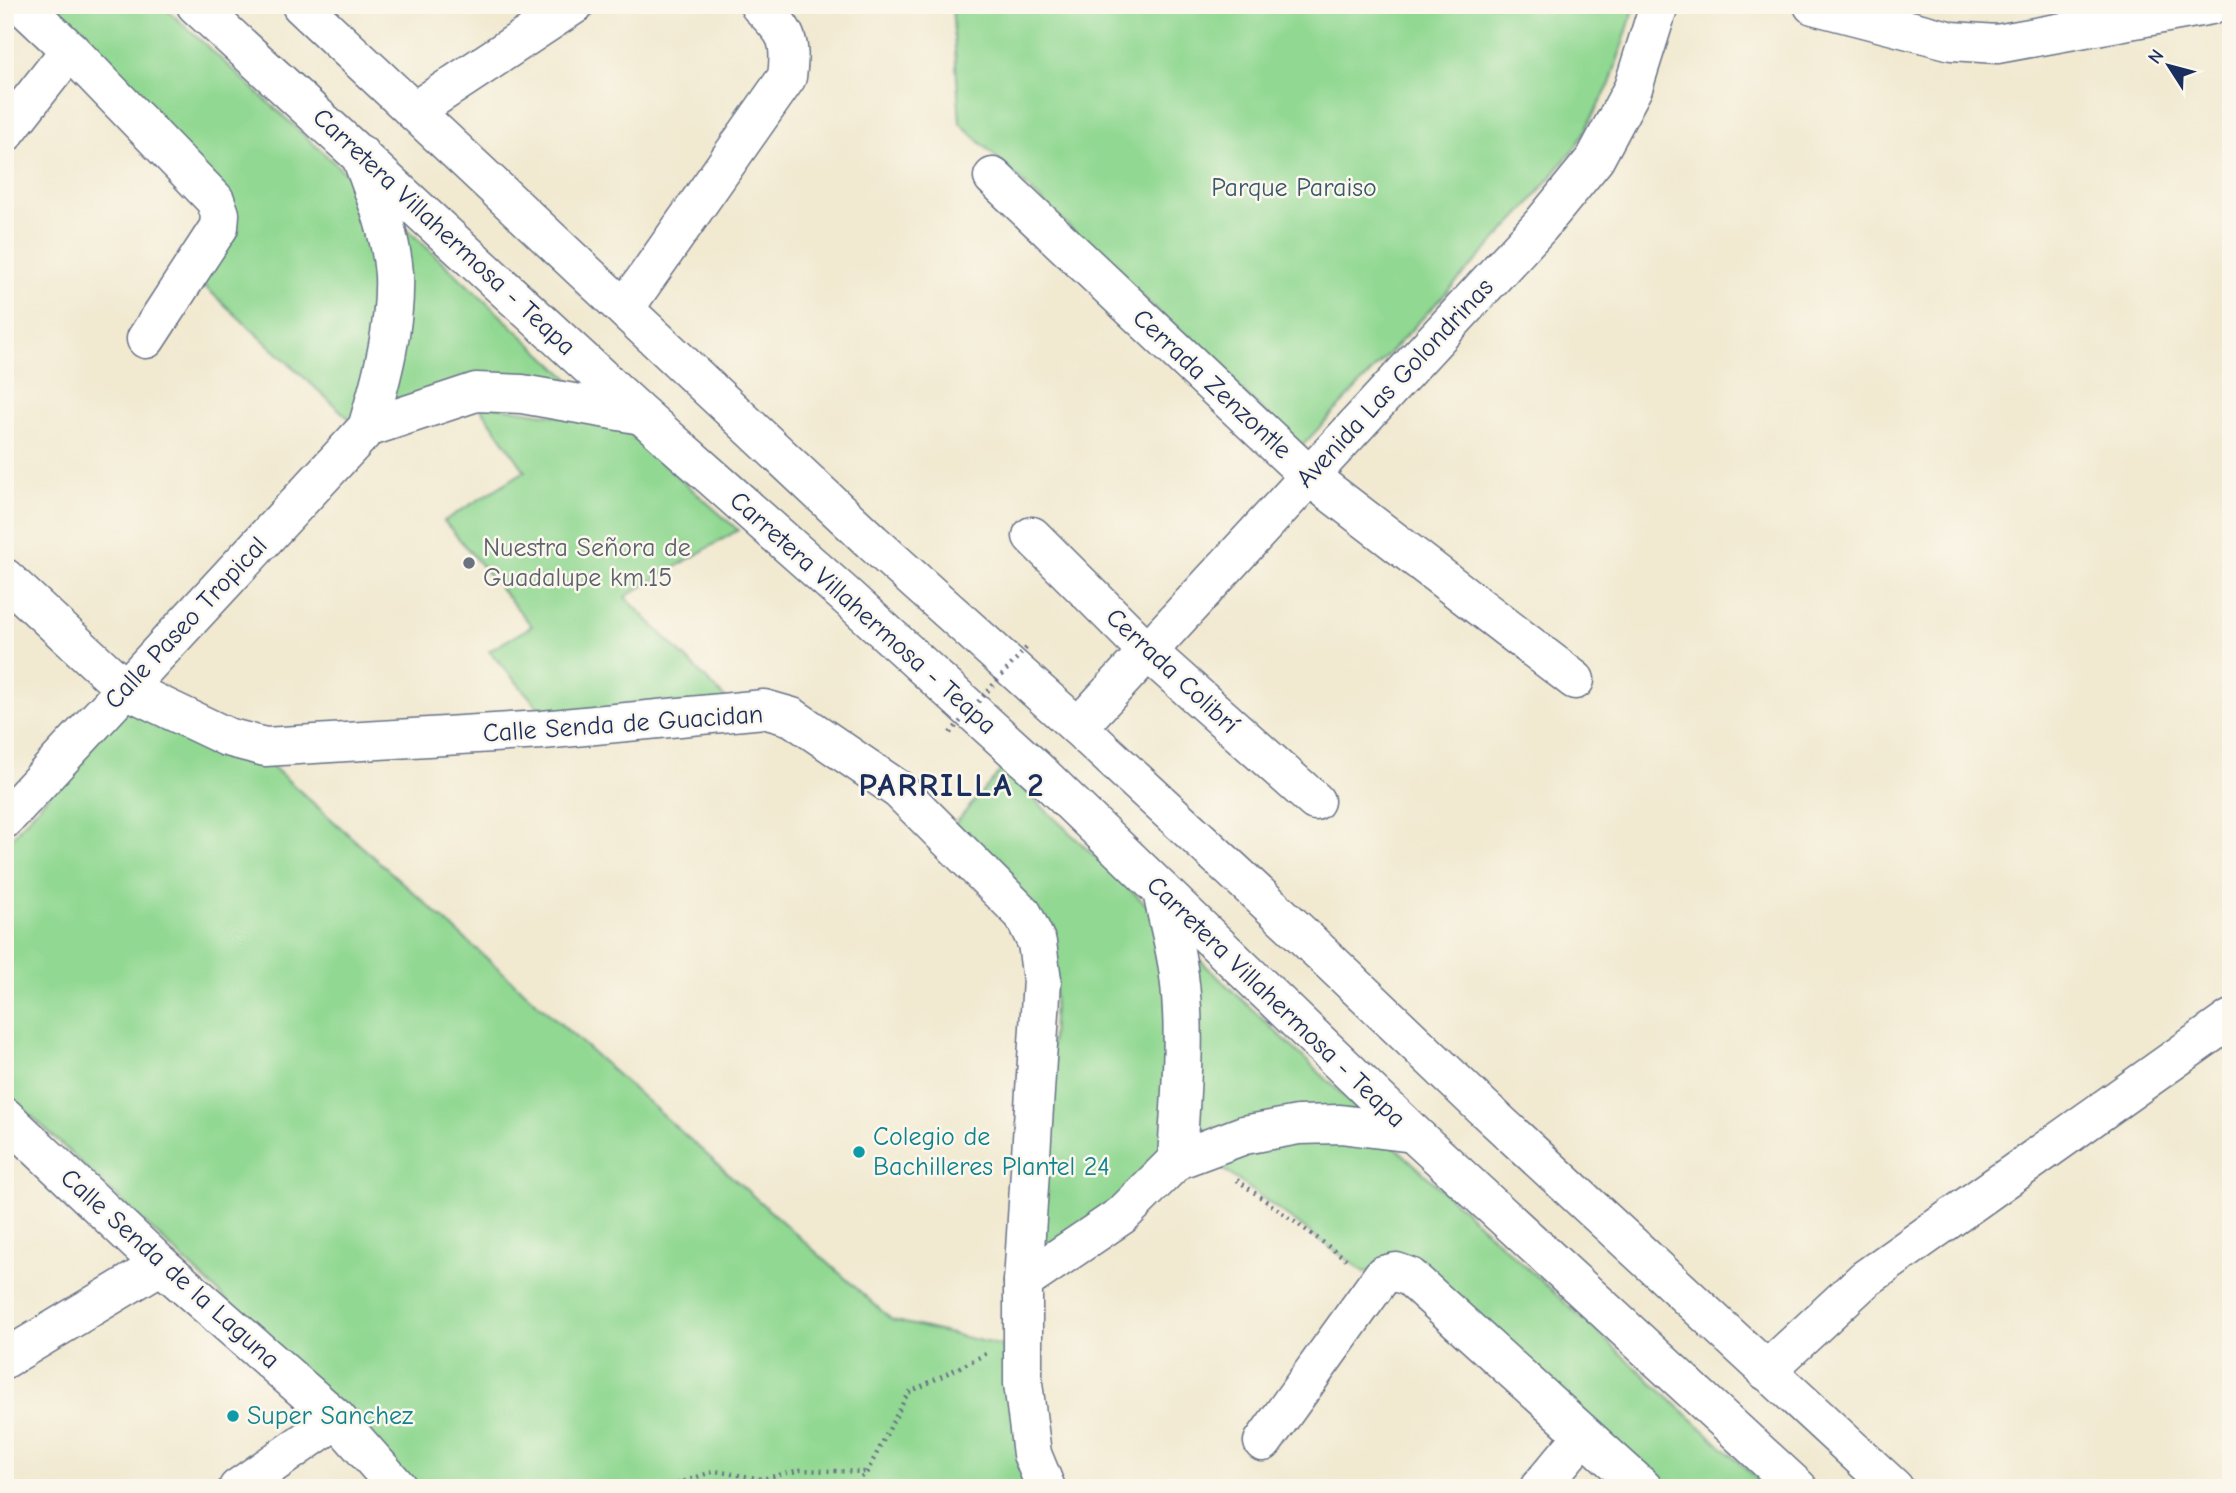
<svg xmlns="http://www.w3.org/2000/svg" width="2236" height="1493" font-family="'Comic Neue',sans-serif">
<rect width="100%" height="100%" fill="#fbf7ec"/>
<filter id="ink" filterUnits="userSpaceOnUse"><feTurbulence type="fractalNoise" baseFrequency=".0143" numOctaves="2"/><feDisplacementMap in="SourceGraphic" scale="14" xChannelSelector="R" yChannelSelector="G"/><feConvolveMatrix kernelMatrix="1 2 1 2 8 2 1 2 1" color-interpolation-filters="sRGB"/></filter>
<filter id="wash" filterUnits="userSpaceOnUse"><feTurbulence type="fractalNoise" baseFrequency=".00686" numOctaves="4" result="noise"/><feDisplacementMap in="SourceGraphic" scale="28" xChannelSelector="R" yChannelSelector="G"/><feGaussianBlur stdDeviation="1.57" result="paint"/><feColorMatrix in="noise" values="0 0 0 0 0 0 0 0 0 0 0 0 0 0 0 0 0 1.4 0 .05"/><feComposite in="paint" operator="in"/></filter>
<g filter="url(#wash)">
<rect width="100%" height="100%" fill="#f1e9d0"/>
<g fill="#91d892" stroke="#568478" stroke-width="2">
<polygon points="33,5 162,5 352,179 372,237 379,280 356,425 201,283 234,228"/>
<polygon points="952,5 1635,5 1610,84 1577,145 1525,209 1301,447 960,123"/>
<polygon points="397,220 581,390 390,402"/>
<polygon points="478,404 619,425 738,530 625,597 727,700 547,717 489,651 532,626 444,521 525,471"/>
<polygon points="123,709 265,760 892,1320 1003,1346 1027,1488 413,1488 344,1411 5,1091 5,845"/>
<polygon points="1002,769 1153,911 1167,998 1162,1155 1111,1206 1038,1253 1056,974 953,826"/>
<polygon points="1186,947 1359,1110 1192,1139"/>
<polygon points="1298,1139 1393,1145 1767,1488 1664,1488 1420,1265 1364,1272 1213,1162"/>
</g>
</g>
<g filter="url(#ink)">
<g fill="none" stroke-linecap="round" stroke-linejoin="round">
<defs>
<g id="minor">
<polyline points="22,5 70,50 215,200 220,214 219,227 146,339"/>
<polyline points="1813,5 1952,41 1997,44 2211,5"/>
<polyline points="414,111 574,5"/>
<polyline points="5,133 70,50"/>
<polyline points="993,177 1309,476 1575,680"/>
<path d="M625 308 787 77C792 38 786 32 759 5"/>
<polyline points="367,428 476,392 522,394 642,415"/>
<polyline points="1032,536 1148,652 1315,801"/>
<polyline points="5,578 124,688 227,737 265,747 542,730 764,709 792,717 899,790 1023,914 1037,943 1042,980 1023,1282"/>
<polyline points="1078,727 1541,225 1595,159 1633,88 1659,5"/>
<path d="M5 819 367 428C382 378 396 326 394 274 391 233 374 193 360 154"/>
<path d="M1162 891C1167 919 1176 948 1179 976 1187 1037 1180 1099 1177 1160"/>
<polyline points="5,1117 161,1265 337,1419 398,1488"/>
<polyline points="5,1359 161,1265"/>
<polyline points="1766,1371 1865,1279 2231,1019"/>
<polyline points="1263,1442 1383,1275 1396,1272 1410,1277 1643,1488"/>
<polyline points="238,1488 337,1419"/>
<polyline points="1046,1488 1032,1454 1023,1383 1023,1282 1122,1215 1177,1160 1244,1135 1298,1125 1340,1124 1413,1133"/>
<polyline points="1539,1488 1583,1436"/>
</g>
<g id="major">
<polyline points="196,5 642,415 845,595 1040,773 1413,1133 1798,1488"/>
<polyline points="301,5 872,542 1078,727 1298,931 1476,1101 1894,1488"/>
</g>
</defs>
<use href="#minor" stroke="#667086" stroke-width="41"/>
<use href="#major" stroke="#667086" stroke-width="41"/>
<g stroke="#667086" stroke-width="4.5" stroke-dasharray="2 5" stroke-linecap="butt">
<polyline points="1237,1180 1346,1259"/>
<polyline points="664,1488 715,1471 762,1479 800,1470 866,1472"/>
<polyline points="852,1488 867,1472 908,1393 986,1354"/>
</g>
<use href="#minor" stroke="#fff" stroke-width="38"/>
<use href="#major" stroke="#fff" stroke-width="38"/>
<polyline stroke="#667086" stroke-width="4.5" stroke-dasharray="2 5" stroke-linecap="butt" points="950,733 1028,646"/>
</g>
</g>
<circle fill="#6b7280" stroke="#fbf7ec" stroke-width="2.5" cx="469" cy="563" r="7"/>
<g fill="#0f9aa8" stroke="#fbf7ec" stroke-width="2.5">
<circle cx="859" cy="1152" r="7"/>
<circle cx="233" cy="1416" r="7"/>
</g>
<g text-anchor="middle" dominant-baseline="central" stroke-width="5" stroke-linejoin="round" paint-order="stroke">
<g font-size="26" fill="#38596b" stroke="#fbf7ec">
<text x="1294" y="188">Parque Paraiso</text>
</g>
<g font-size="26" fill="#1b2f5e" stroke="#fbf7ec">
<text transform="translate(444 232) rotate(43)">Carretera Villahermosa - Teapa</text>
<text transform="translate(1395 383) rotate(-47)">Avenida Las Golondrinas</text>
<text transform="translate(1212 384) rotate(43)">Cerrada Zenzontle</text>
<text transform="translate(863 613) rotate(42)">Carretera Villahermosa - Teapa</text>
<text transform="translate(186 623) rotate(-47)">Calle Paseo Tropical</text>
<text transform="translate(1172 671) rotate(43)">Cerrada Colibrí</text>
<text transform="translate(623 724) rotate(-4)">Calle Senda de Guacidan</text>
<text transform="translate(1276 1002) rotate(44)">Carretera Villahermosa - Teapa</text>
<text transform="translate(170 1269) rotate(42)">Calle Senda de la Laguna</text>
</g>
<g font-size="26" fill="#5b616d" stroke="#fbf7ec" text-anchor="start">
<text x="483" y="548">Nuestra Señora de<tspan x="483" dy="30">Guadalupe km.15</tspan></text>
</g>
<g font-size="26" fill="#0d838f" stroke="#fbf7ec" text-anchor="start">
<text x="873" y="1137">Colegio de<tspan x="873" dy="30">Bachilleres Plantel 24</tspan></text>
<text x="247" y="1416">Super Sanchez</text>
</g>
<g font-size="33" font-weight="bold" letter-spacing="2" fill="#1b2f5e" stroke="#fbf7ec">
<text x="952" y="785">PARRILLA 2</text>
</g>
</g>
<rect width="2236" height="1493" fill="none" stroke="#fbf7ec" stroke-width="28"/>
<g transform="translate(2169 66) rotate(306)" stroke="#fbf7ec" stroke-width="5" paint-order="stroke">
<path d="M0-5L12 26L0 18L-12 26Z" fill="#1b2f5e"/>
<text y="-10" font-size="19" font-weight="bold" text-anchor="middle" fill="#1b2f5e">N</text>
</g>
</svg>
